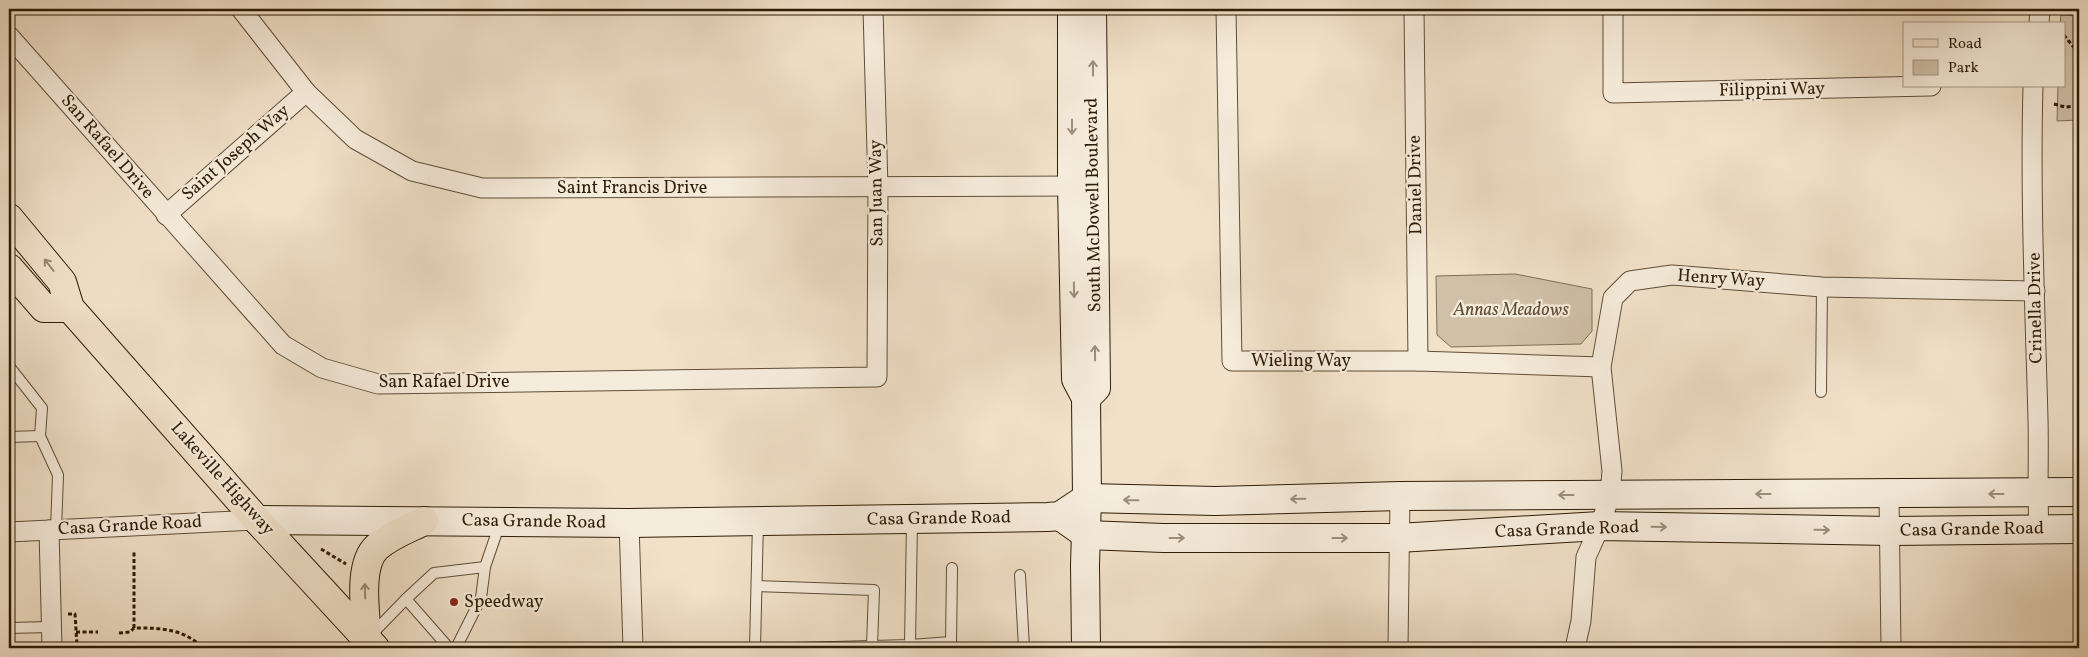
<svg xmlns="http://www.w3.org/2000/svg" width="2088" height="657" font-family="Vollkorn,serif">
<rect width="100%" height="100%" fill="#f1e1c9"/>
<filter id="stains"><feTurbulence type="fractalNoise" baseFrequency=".004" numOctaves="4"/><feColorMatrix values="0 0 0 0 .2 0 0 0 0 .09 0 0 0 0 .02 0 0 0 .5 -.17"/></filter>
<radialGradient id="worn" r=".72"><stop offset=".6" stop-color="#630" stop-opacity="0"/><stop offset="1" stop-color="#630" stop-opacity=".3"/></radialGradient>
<g fill="#d0c0a8" stroke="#7f6e56">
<polygon points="2061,15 2079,16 2079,120 2057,121 2058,86 2064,86 2064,24 2060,24"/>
<polygon points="1515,274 1592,289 1592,331 1581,344 1451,347 1437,335 1436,276"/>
</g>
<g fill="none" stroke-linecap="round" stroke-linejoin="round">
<defs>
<g id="lane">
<polyline points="9,366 42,408 40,436 58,475 56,530"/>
<polyline points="1821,392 1822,287"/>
<polyline points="9,437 40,436"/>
<polyline points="1020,575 1024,648"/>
<polyline points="757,586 874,590 872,646"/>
<polyline points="406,599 449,648"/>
<polyline points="9,628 51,627"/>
<polyline points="371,635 406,599 434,573 485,567"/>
<polyline points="456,648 481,598 485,567 500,523"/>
<polyline points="755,648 758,522"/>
<polyline points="795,648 910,645 912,521"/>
<polyline points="910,648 910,645 951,642 952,568"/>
</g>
<g id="street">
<polyline points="241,9 306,92 355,139 412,171 482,188 1082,186"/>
<polyline points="1226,9 1232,361 1418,361 1601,367"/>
<polyline points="1414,9 1418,361"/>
<polyline points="1613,9 1613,93 1931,86"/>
<polyline points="2039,24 2040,9"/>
<polyline points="9,36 283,345 322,368 378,384 877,377 878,188 873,9"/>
<path d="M2033 86C2030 197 2035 308 2038 419 2039 456 2037 492 2039 529"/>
<polyline points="166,215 306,92"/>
<polyline points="1889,494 1891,648"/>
<polyline points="629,523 633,648"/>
<polyline points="49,530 52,648"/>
<polyline points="9,532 257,520"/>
<polyline points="1398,648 1400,496"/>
<polyline points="1575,648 1581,621 1586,557 1600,526 1610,495 1612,471 1601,367 1613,298 1630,281 1672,275 1822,287 2035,291"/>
</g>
<g id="secondary">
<polyline points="1072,9 1072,186 1076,379 1086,398 1087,498 1085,565 1086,648"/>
<polyline points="1086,398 1096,388 1092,9"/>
<polyline points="1060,516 1087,535 1163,538 1398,538 1600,526 1890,531 2079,529"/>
<polyline points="257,520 629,523 1048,517 1060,516 1087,498 1215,501 1400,496 2079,492"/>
</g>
<g id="primary">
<polyline points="9,218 62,282 70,308 257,520 375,648"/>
<polyline points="9,268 44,308 70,308"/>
<path d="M367 640C366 615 357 565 377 547 391 535 408 529 424 521"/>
</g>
</defs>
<use href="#lane" stroke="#5f4d36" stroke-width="12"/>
<use href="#street" stroke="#5f4d36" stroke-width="21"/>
<use href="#secondary" stroke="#2e1c05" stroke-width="30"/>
<use href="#primary" stroke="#2e1c05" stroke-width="30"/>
<g stroke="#2e1c05" stroke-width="3" stroke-dasharray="4 2.5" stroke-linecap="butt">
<polyline points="2064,35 2079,54"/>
<polyline points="2054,104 2065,107 2079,106"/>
<polyline points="321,549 346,564"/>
<polyline points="68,614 75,614 77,645"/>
<polyline points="134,628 134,551"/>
<polyline points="76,632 98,632"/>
<path d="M119 633 130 632 134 628C160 628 183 628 203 648"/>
</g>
<use href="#lane" stroke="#f6ecdc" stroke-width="10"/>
<use href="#street" stroke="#f6ecdc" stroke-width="19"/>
<use href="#secondary" stroke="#f6ecdc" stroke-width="28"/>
<use href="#primary" stroke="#f1e1c9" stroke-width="28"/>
</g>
<defs><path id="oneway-shaft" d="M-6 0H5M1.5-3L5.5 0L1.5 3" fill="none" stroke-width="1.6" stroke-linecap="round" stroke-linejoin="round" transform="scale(1.25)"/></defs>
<g stroke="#9c8e7b">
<use href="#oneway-shaft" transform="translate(1093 68) rotate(-90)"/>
<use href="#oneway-shaft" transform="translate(1072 127) rotate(90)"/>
<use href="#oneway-shaft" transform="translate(1074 290) rotate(89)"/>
<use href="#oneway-shaft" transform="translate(1095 353) rotate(-91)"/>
<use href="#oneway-shaft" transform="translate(1763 494) rotate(180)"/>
<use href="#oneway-shaft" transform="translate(1996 494) rotate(180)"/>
<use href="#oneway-shaft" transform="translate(1566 495) rotate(180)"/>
<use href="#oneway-shaft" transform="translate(1298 499) rotate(179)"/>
<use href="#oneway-shaft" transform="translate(1131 500) rotate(-179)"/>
<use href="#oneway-shaft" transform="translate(1659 527) rotate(1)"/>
<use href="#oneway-shaft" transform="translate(1822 530) rotate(1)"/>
<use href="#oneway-shaft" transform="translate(1177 538)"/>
<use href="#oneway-shaft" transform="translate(1340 538)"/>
</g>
<g stroke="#998871">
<use href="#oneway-shaft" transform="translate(49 265) rotate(-128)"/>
<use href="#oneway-shaft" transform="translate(365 591) rotate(-92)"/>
</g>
<circle fill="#8f2418" stroke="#f6ecdc" stroke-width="2" cx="454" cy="602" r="5"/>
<g text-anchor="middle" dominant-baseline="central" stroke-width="4.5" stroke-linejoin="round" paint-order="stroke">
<g font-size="18" fill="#2e1c05" stroke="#f6ecdc">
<text transform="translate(1772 90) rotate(-1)">Filippini Way</text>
<text transform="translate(107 147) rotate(49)">San Rafael Drive</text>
<text transform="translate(236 153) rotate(-41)">Saint Joseph Way</text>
<text transform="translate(1416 185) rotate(-91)">Daniel Drive</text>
<text x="632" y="188">Saint Francis Drive</text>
<text transform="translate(877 193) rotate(-91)">San Juan Way</text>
<text transform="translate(1094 205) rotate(-91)">South McDowell Boulevard</text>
<text transform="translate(1721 279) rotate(4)">Henry Way</text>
<text transform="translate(2036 308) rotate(-91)">Crinella Drive</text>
<text x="1301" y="361">Wieling Way</text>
<text x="444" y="382">San Rafael Drive</text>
<text transform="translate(222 479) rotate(48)">Lakeville Highway</text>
<text transform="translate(939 519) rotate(-1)">Casa Grande Road</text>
<text transform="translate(534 522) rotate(1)">Casa Grande Road</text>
<text transform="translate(130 526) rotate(-3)">Casa Grande Road</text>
<text transform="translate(1567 530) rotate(-2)">Casa Grande Road</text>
<text transform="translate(1972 530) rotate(-1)">Casa Grande Road</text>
</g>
<g font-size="18" font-style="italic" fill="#5f4d36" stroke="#f6ecdc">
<text x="1511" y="310">Annas Meadows</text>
</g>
<g font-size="18" fill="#2e1c05" stroke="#f6ecdc" text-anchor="start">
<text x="464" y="602">Speedway</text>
</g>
</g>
<rect width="2088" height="657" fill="none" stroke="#f1e1c9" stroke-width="30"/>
<rect x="10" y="10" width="2068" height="637" fill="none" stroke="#2e1c05" stroke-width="2.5"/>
<rect x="15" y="15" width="2058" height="627" fill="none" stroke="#2e1c05"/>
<rect x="1903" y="22" width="162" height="65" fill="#f6ecdc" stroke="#a69986"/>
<rect x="1913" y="39" width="25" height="8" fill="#f1e1c9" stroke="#a69986"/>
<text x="1948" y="48" font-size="15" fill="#2e1c05">Road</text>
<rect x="1913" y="60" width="25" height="15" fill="#d0c0a8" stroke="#a69986"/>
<text x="1948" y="72" font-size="15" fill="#2e1c05">Park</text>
<rect width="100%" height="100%" filter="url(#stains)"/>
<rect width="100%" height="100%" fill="url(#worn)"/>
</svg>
